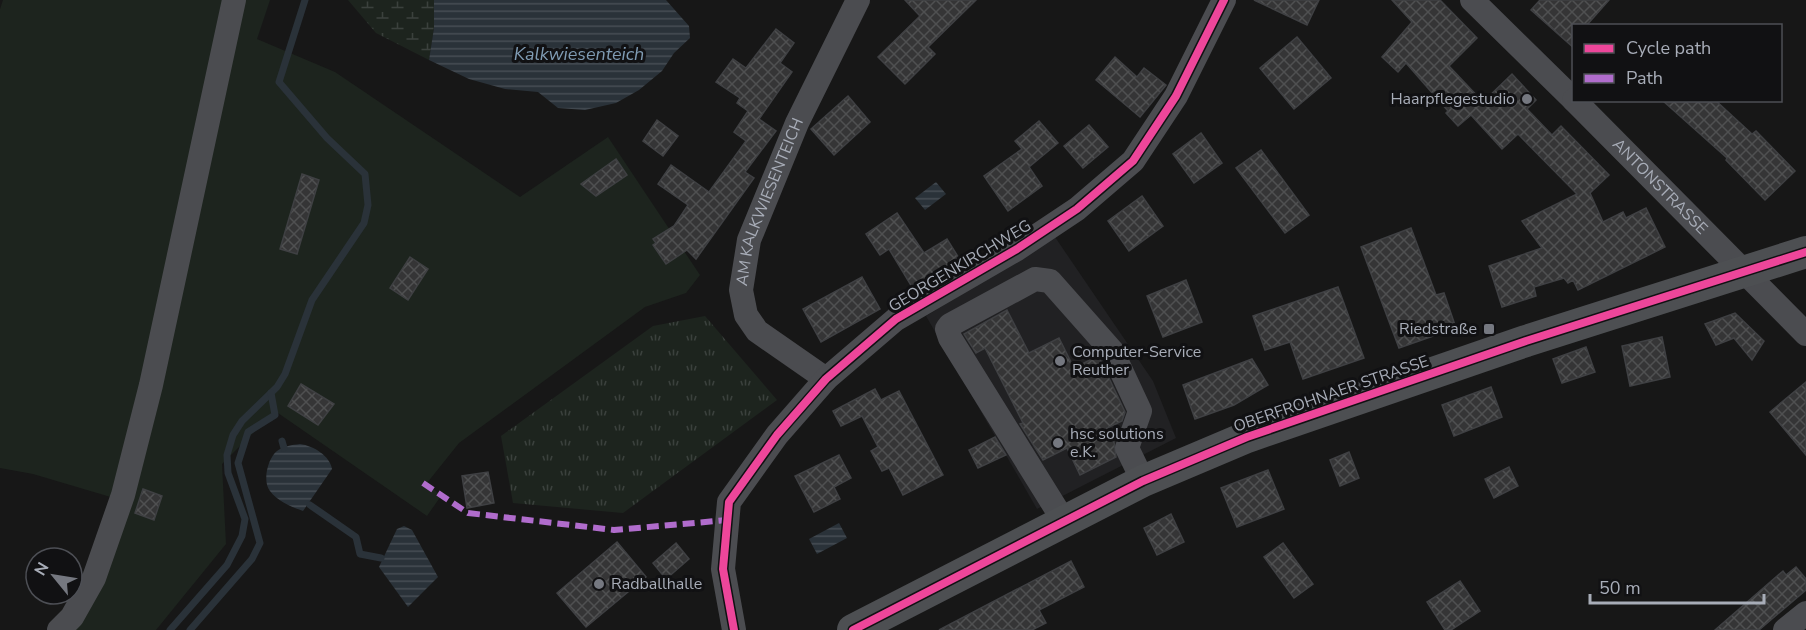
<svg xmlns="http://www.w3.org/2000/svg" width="1806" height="630" font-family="'Nunito Sans',sans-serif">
<defs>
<pattern id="wetland-marsh" width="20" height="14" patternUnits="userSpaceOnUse" patternTransform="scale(1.5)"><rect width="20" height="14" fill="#1d241e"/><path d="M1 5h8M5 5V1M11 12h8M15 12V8" fill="none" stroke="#3b413d"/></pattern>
<pattern id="park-tufts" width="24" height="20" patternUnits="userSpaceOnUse" patternTransform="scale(1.5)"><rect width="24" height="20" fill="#1d241e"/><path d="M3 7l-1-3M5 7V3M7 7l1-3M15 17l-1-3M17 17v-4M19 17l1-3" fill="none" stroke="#3b413d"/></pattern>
<pattern id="water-rules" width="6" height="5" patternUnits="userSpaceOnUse" patternTransform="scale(1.5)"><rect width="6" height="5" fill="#2a3239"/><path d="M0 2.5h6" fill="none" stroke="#464d54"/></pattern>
<pattern id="building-cross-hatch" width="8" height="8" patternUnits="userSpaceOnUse" patternTransform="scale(1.5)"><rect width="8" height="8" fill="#353536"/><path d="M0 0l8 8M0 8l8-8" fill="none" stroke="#4f5051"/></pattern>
</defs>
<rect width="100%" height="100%" fill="#171717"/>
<polygon fill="#212123" points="1055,237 1153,381 1176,438 1037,509 926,316"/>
<polygon fill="#1d241e" points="3,0 270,0 257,39 335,72 520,197 608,137 700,275 686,293 645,307 459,443 427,483 441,496 427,516 275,411 222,464 226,544 156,630 49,630 67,612 114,498 33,474 0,468 0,9"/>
<polygon fill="url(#wetland-marsh)" points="348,0 434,0 434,28 429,60 376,33"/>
<polygon fill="url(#park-tufts)" points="705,316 777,400 623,513 513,503 501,436 653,326"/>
<g fill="url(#water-rules)">
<polygon points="434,0 666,0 689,26 690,38 674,53 662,71 639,90 616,103 585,110 558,108 538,92 505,89 469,79 429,60 434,28"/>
<polygon points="936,182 946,194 925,210 915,198"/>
<path d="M300 444C314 446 330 456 332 469L303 511C292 507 277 501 270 491 262 481 268 458 277 451 284 446 292 445 300 444Z"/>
<polygon points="839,523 847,538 817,554 809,539"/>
<polygon points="404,526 412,530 438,577 408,607 379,567 397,529"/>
</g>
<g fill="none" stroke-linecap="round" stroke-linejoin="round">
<g stroke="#2a3239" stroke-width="7">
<polyline points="282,441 284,448"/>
<polyline points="310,505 356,537 360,554 381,558"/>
<polyline points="170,630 227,565 242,536 245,519 228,473 227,455 233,435 242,421 277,387 285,374 312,300 364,223 368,205 365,174 327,138 279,82 305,0"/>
<polyline points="190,630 252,559 260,543 238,463 248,432 275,415 271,393"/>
</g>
</g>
<g fill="url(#building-cross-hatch)" stroke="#3f4043" stroke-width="1.5">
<polygon points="905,0 976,0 928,47 935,54 905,84 878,57 920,16"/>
<polygon points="1254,0 1319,0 1307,25"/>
<polygon points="1392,0 1440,0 1477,38 1449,66 1483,102 1512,74 1536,100 1527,109 1552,135 1561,126 1609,175 1590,193 1603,222 1623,212 1626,218 1646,208 1665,247 1578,290 1573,280 1568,283 1564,278 1534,287 1536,296 1502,307 1489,266 1542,248 1522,221 1577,194 1518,134 1502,149 1471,115 1458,126 1446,113 1448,111 1406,63 1398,72 1382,57 1412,22"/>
<polygon points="1540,0 1609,0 1586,26 1574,26 1574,48 1531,10"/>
<polygon points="776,29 794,43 780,63 792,72 759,119 776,131 745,172 754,178 696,259 687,250 666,264 653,245 656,243 653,239 674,226 688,205 658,184 671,165 709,192 746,141 734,132 748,111 737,103 740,98 716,82 733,59 746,68"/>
<polygon points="1297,37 1331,78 1294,109 1260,68"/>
<polygon points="1115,57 1137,77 1144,68 1166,85 1140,117 1096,80"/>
<polygon points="848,96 870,122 834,155 811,129"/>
<polygon points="1662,100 1715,100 1752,134 1756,131 1795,171 1765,200 1726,160 1727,158"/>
<polygon points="657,120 678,136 663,156 643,141"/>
<polygon points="1039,121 1058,143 1029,167 1042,186 1008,211 984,176 1022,149 1015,141"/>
<polygon points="1089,125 1108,147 1083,168 1064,146"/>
<polygon points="1201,133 1222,163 1194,183 1173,154"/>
<polygon points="1261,150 1309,215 1285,233 1236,168"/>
<polygon points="616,159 627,175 596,196 581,184"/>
<polygon points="302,174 319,180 297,254 280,249"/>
<polygon points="1142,196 1163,226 1129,251 1108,221"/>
<polygon points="897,213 924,253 947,239 962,263 915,292 889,249 880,255 866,234"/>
<polygon points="1411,228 1436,295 1444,293 1456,328 1399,348 1361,247"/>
<polygon points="410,257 428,269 408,300 390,288"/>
<polygon points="862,277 880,309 821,342 803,309"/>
<polygon points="1186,280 1202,322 1163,337 1147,296"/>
<polygon points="1338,287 1364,358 1303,379 1290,342 1265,350 1253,316"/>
<polygon points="1007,310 1029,353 1059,338 1074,368 1098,356 1100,359 1125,412 1122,421 1107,428 1114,442 1116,457 1080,475 1067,448 1043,460 1020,424 1023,423 985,348 976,353 964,334"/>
<polygon points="1735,313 1764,341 1752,360 1734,338 1716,345 1705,324"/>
<polygon points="1662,337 1670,377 1630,386 1622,346"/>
<polygon points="1586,347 1595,372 1562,383 1553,359"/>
<polygon points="1252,359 1268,385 1234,405 1195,419 1183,385"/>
<polygon points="1806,382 1806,455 1770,412"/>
<polygon points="301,384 334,404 318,425 288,406"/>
<polygon points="1491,387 1502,417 1454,436 1442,405"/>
<polygon points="875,389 881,400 899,391 943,475 903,495 889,468 882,471 871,451 878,447 862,416 841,426 833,411"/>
<polygon points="995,437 1006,455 978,468 969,450"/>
<polygon points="1349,452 1359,478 1340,486 1330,460"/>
<polygon points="839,455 851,478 834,487 840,499 814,512 795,476"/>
<polygon points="1509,467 1518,486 1494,498 1485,479"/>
<polygon points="1268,470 1284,509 1237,527 1221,488"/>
<polygon points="488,472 494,503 467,508 462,476"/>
<polygon points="143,489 162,496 154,520 135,513"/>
<polygon points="1171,514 1184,542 1157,555 1144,528"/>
<polygon points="617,542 646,577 586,627 557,593"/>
<polygon points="676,543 689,559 666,579 653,563"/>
<polygon points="1283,543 1313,584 1294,598 1264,557"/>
<polygon points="1071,561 1084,587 1039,610 1046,623 1032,630 939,630"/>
<polygon points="1796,567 1806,579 1806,590 1759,630 1715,630 1783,571 1786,575"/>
<polygon points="1460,581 1480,611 1451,630 1445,630 1427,602"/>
</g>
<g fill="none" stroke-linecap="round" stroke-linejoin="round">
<g stroke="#4b4c50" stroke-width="24">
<polyline points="1472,0 1574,100"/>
<path id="s1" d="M1574 100 1806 334"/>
<path id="s2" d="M826 379 757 331 746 315 741 290 749 240 797 123 858 0"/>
<polyline points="1065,523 950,338 947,329 950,325 1035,279 1050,281 1112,351 1140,411 1127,448 1143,481"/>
<polyline points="59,630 72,617 94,578 123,495 151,385 234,0"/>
<polyline points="734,630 723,569 729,502 777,435 826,379 896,319 1017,249 1077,209 1133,161 1176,96 1224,0"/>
<polyline points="1785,630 1806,613"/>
</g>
<polyline stroke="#4d4f52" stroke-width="32" points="853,630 1143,481 1247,437 1526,341 1806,252"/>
<polyline stroke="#b06ccc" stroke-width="6" stroke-dasharray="12 6" stroke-linecap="butt" points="423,483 468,513 614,530 728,520"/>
<defs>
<g id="cycleway">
<polyline points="734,630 723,569 729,502 777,435 826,379 896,319 1017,249 1077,209 1133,161 1176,96 1224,0"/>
<polyline points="853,630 1143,481 1247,437 1526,341 1806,252"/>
</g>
</defs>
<use href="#cycleway" stroke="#111113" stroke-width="11"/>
<use href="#cycleway" stroke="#ed469a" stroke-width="8"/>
</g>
<g fill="#757880" stroke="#111113" stroke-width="2">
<circle cx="1527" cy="99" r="6"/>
<rect x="1483" y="323" width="12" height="12" rx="3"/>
<circle cx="1060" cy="361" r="6"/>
<circle cx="1058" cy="443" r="6"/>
<circle cx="599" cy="584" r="6"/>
</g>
<g text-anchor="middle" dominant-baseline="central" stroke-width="6" stroke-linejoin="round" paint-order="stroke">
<g font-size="16" fill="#a8adb8" stroke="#111113" text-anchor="start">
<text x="1515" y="99" text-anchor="end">Haarpflegestudio</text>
<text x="1477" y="329" text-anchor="end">Riedstraße</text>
<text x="1072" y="352">Computer-Service<tspan x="1072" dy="18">Reuther</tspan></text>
<text x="1070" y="434">hsc solutions<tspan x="1070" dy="18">e.K.</tspan></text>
<text x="611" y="584">Radballhalle</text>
</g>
<g font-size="16" fill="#a8adb8" stroke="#111113">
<text stroke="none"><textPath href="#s1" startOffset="122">ANTONSTRASSE</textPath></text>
<text stroke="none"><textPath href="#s2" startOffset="222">AM KALKWIESENTEICH</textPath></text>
<text transform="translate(960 266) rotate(-31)">GEORGENKIRCHWEG</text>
<text transform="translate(1331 394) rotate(-19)">OBERFROHNAER STRASSE</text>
</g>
<g font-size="18" font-style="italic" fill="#7f9bb3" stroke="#111113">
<text x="579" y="54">Kalkwiesenteich</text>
</g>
</g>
<rect x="1572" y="24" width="210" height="78" fill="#111113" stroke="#4d4f55" stroke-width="1.5"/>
<rect x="1584" y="44" width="30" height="9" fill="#ed469a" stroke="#4d4f55" stroke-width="1.5"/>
<text x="1626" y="54" font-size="18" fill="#a8adb8">Cycle path</text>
<rect x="1584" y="74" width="30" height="9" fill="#b06ccc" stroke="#4d4f55" stroke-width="1.5"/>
<text x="1626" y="84" font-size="18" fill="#a8adb8">Path</text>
<g transform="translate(54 576) rotate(300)"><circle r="28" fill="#111113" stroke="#4d4f55" stroke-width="1.5"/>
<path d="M0-4.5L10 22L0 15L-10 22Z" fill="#757880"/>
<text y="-9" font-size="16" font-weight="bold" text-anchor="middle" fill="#a8adb8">N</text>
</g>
<path d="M1590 594v9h174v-9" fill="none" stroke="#a8adb8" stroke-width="3"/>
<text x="1599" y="594" font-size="18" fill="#a8adb8" stroke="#111113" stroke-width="4.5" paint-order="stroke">50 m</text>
</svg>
